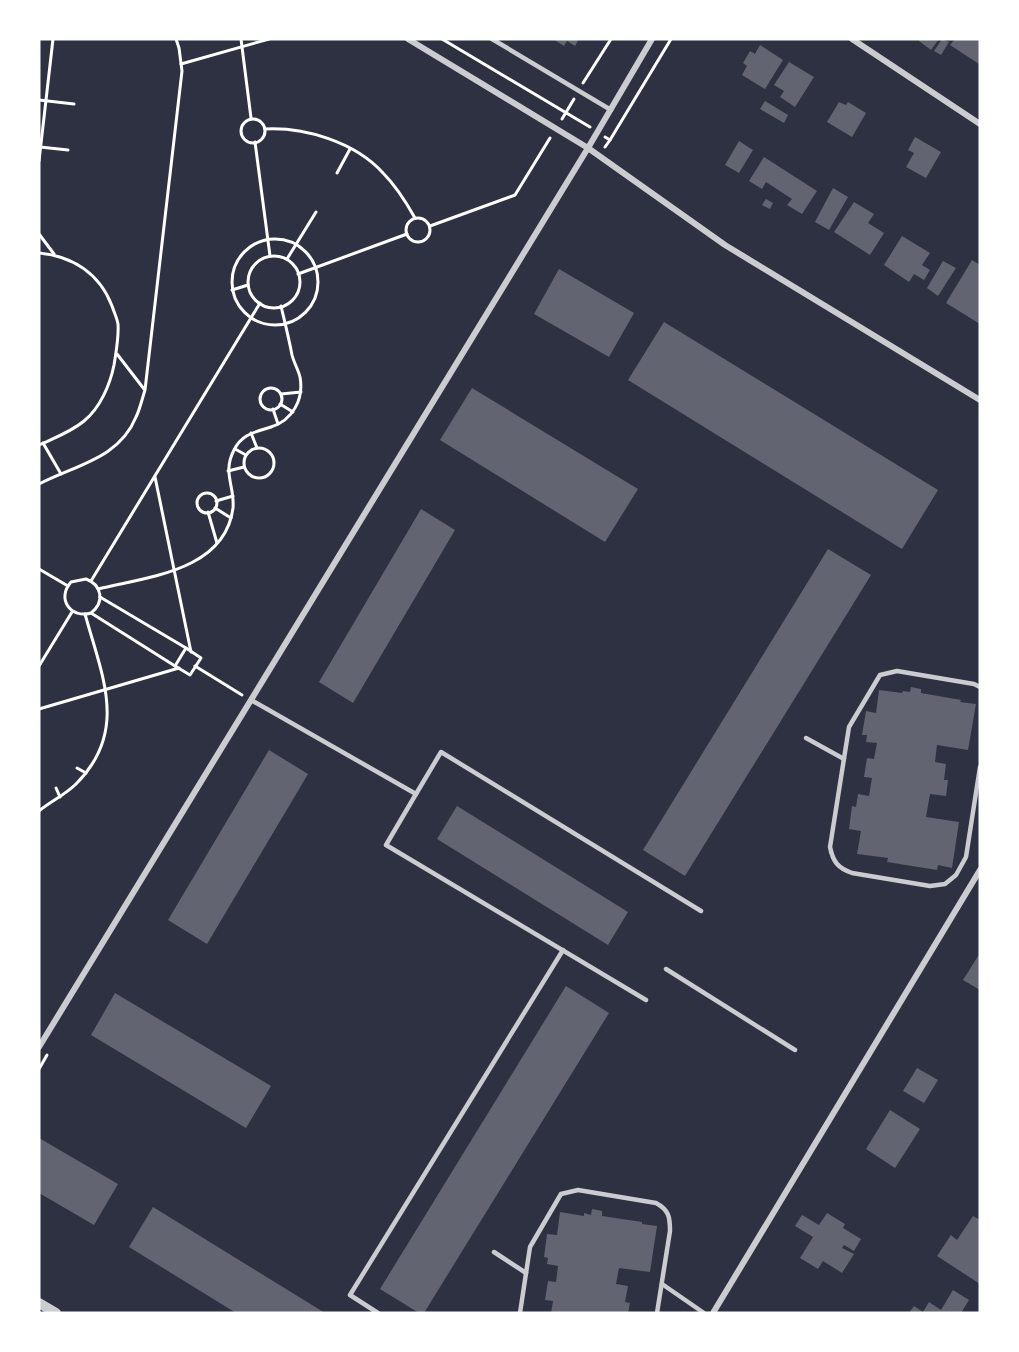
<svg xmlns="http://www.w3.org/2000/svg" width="1019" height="1352" font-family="Helvetica,sans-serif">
<rect width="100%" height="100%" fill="#2d3142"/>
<g fill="#626471">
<polygon points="553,39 579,39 575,46 567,41 564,46"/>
<polygon points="920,39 939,39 931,50 919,41"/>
<polygon points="942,39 949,42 941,55 934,51"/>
<polygon points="955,39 980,39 979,64 950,45"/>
<polygon points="760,45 783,60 765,89 742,75 747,66 743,63 750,51 755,54"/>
<polygon points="789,62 814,77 795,107 780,97 784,91 774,85"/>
<polygon points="765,101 788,115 784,123 760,109"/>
<polygon points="839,102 846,105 848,102 866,113 852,137 827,122"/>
<polygon points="915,137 941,152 926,178 906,167 914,153 908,150"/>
<polygon points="739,141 753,150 739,173 725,165"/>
<polygon points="764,157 817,191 802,214 787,205 792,199 766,182 762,189 749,181"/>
<polygon points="833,188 848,197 829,230 815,222"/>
<polygon points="766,199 773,203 770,209 762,205"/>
<polygon points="854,202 874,214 868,223 884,233 870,255 834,232"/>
<polygon points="902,236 930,253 922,265 930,270 924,280 914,274 909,282 884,265"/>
<polygon points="972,260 980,265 980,324 946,303"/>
<polygon points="943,261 956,268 938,296 927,288"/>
<polygon points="559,269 634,313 609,357 534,314"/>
<polygon points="664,322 938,490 902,549 628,380"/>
<polygon points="472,388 638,489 605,542 440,440"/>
<polygon points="421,509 455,530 353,703 319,682"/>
<polygon points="828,549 871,575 685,876 643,850"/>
<polygon points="911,687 921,689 921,693 961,700 960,702 976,704 968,750 937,745 935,762 946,764 944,780 948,780 946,796 930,794 926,817 959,822 952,868 938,865 937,870 887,862 888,858 857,854 861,831 849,829 852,806 856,807 858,794 869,796 872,778 864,777 867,758 874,759 877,743 866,742 867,735 862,735 866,711 876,713 879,690 902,693 903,691 910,692"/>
<polygon points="269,750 308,774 207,944 168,920"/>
<polygon points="457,806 628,912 608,945 437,839"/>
<polygon points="980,953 980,990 963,980"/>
<polygon points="566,986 609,1013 424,1313 419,1313 380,1289"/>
<polygon points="115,993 271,1086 246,1128 91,1035"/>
<polygon points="917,1068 938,1080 924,1103 903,1091"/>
<polygon points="890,1110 920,1129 895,1168 866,1149"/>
<polygon points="39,1138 118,1184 94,1225 39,1193"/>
<polygon points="153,1207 325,1313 236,1313 129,1247"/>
<polygon points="592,1209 602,1211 602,1216 642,1222 642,1224 657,1226 650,1272 619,1268 616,1284 628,1286 625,1302 630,1303 628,1313 551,1313 553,1301 545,1300 548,1281 556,1282 558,1266 547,1264 548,1258 544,1257 547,1234 557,1235 560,1212 584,1216 584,1213 591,1215"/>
<polygon points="827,1213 845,1224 843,1228 861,1239 854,1251 844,1245 842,1248 854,1254 842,1273 823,1261 818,1269 800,1258 813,1237 795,1226 802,1215 819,1225"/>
<polygon points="973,1216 980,1220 980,1284 937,1256 951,1235 957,1240"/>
<polygon points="953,1290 969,1300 961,1313 909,1313 914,1306 923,1312 929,1302 941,1310"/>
</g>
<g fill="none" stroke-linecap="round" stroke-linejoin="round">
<g stroke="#fff" stroke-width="3">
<polyline points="241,39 251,118"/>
<polyline points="442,39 590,127"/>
<polyline points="181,64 269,39"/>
<polyline points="583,83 611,39"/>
<polyline points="39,100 74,104"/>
<circle cx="253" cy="131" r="12"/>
<polyline points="562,119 574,99"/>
<path d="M265 129C305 127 355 142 383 173 396 186 406 202 415 218"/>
<polyline points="610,140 671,39"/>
<polyline points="255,142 270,256"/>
<polyline points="40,147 68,150"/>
<polyline points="605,147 610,140 605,137"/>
<polyline points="39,161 53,39"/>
<polyline points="337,173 350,149"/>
<circle cx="418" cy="230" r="12"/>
<polyline points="430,226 515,195 550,138"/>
<polyline points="39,234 54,254"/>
<circle cx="275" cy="282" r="43"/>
<path d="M39 253C73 256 100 274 112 306 114 312 117 318 118 324 119 338 116 352 114 365 110 385 100 408 84 421 71 432 54 438 39 445"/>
<circle cx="274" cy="282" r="26"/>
<polyline points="287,259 316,212"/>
<polyline points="298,274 407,234"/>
<polyline points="232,290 248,285"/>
<polyline points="117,354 144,389"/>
<circle cx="271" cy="399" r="11"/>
<polyline points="281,394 301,392"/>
<polyline points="280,404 293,412"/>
<polyline points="273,409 278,424"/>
<polyline points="251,433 257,448"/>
<polyline points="43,443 61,474"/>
<circle cx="259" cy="463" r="15"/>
<polyline points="235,449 246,455"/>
<polyline points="228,471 244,467"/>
<polyline points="155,477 191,652"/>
<path d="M39 484C75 465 119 459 136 417 140 409 142 399 145 390L182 71 179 48 176 39"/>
<circle cx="207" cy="503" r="10"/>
<polyline points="216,501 233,496"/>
<polyline points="215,508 231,518"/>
<polyline points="208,512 217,543"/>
<polyline points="39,569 68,586"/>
<polyline points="91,581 260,303"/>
<path d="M98 589C147 577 225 571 233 508 235 486 222 473 234 450 242 434 255 432 271 427 293 420 304 399 300 377 298 369 294 363 292 355 289 339 285 323 281 306"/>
<polyline points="100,597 186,648"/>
<path d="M91 613C105 602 102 585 86 579L71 582C56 599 71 619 91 613L175 666"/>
<polygon points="186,648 201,658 190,675 175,666"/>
<polyline points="39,666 72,612"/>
<polyline points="195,666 242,695"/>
<polyline points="39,709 179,668"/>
<polyline points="77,768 86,773"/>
<polyline points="56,788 60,797"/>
<path d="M39 811C51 801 65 795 76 784 129 731 102 676 85 614"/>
<polyline points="39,1069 47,1055"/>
</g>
<g stroke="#caccd0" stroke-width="4.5">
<polyline points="492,39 611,110"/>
<path d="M980 687 974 684 897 671 880 675 849 727 830 847C833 862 838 868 852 873L930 886 945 884 956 875 966 857 980 767"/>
<polyline points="251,700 416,794 441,752 701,911"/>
<polyline points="806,738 844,759"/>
<polyline points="416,794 386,845 646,1000"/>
<polyline points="666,969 795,1050"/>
<polyline points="494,1252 526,1273"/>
<polyline points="662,1284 704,1313"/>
<polyline points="378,1313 350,1295 563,950"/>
<path d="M520 1313 530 1247 561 1194 578 1190 656 1203C669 1210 670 1217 670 1231L657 1313"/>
</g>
<g stroke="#caccd0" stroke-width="6">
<polyline points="408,39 588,148 725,245 980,400"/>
<polyline points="852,39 980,124"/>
<polyline points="39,1047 588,148 652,39"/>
<polyline points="713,1313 980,870"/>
</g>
<polyline stroke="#caccd0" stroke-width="10" points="39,1303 56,1313"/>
</g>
<rect width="1019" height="1352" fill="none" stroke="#ffffff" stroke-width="81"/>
</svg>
